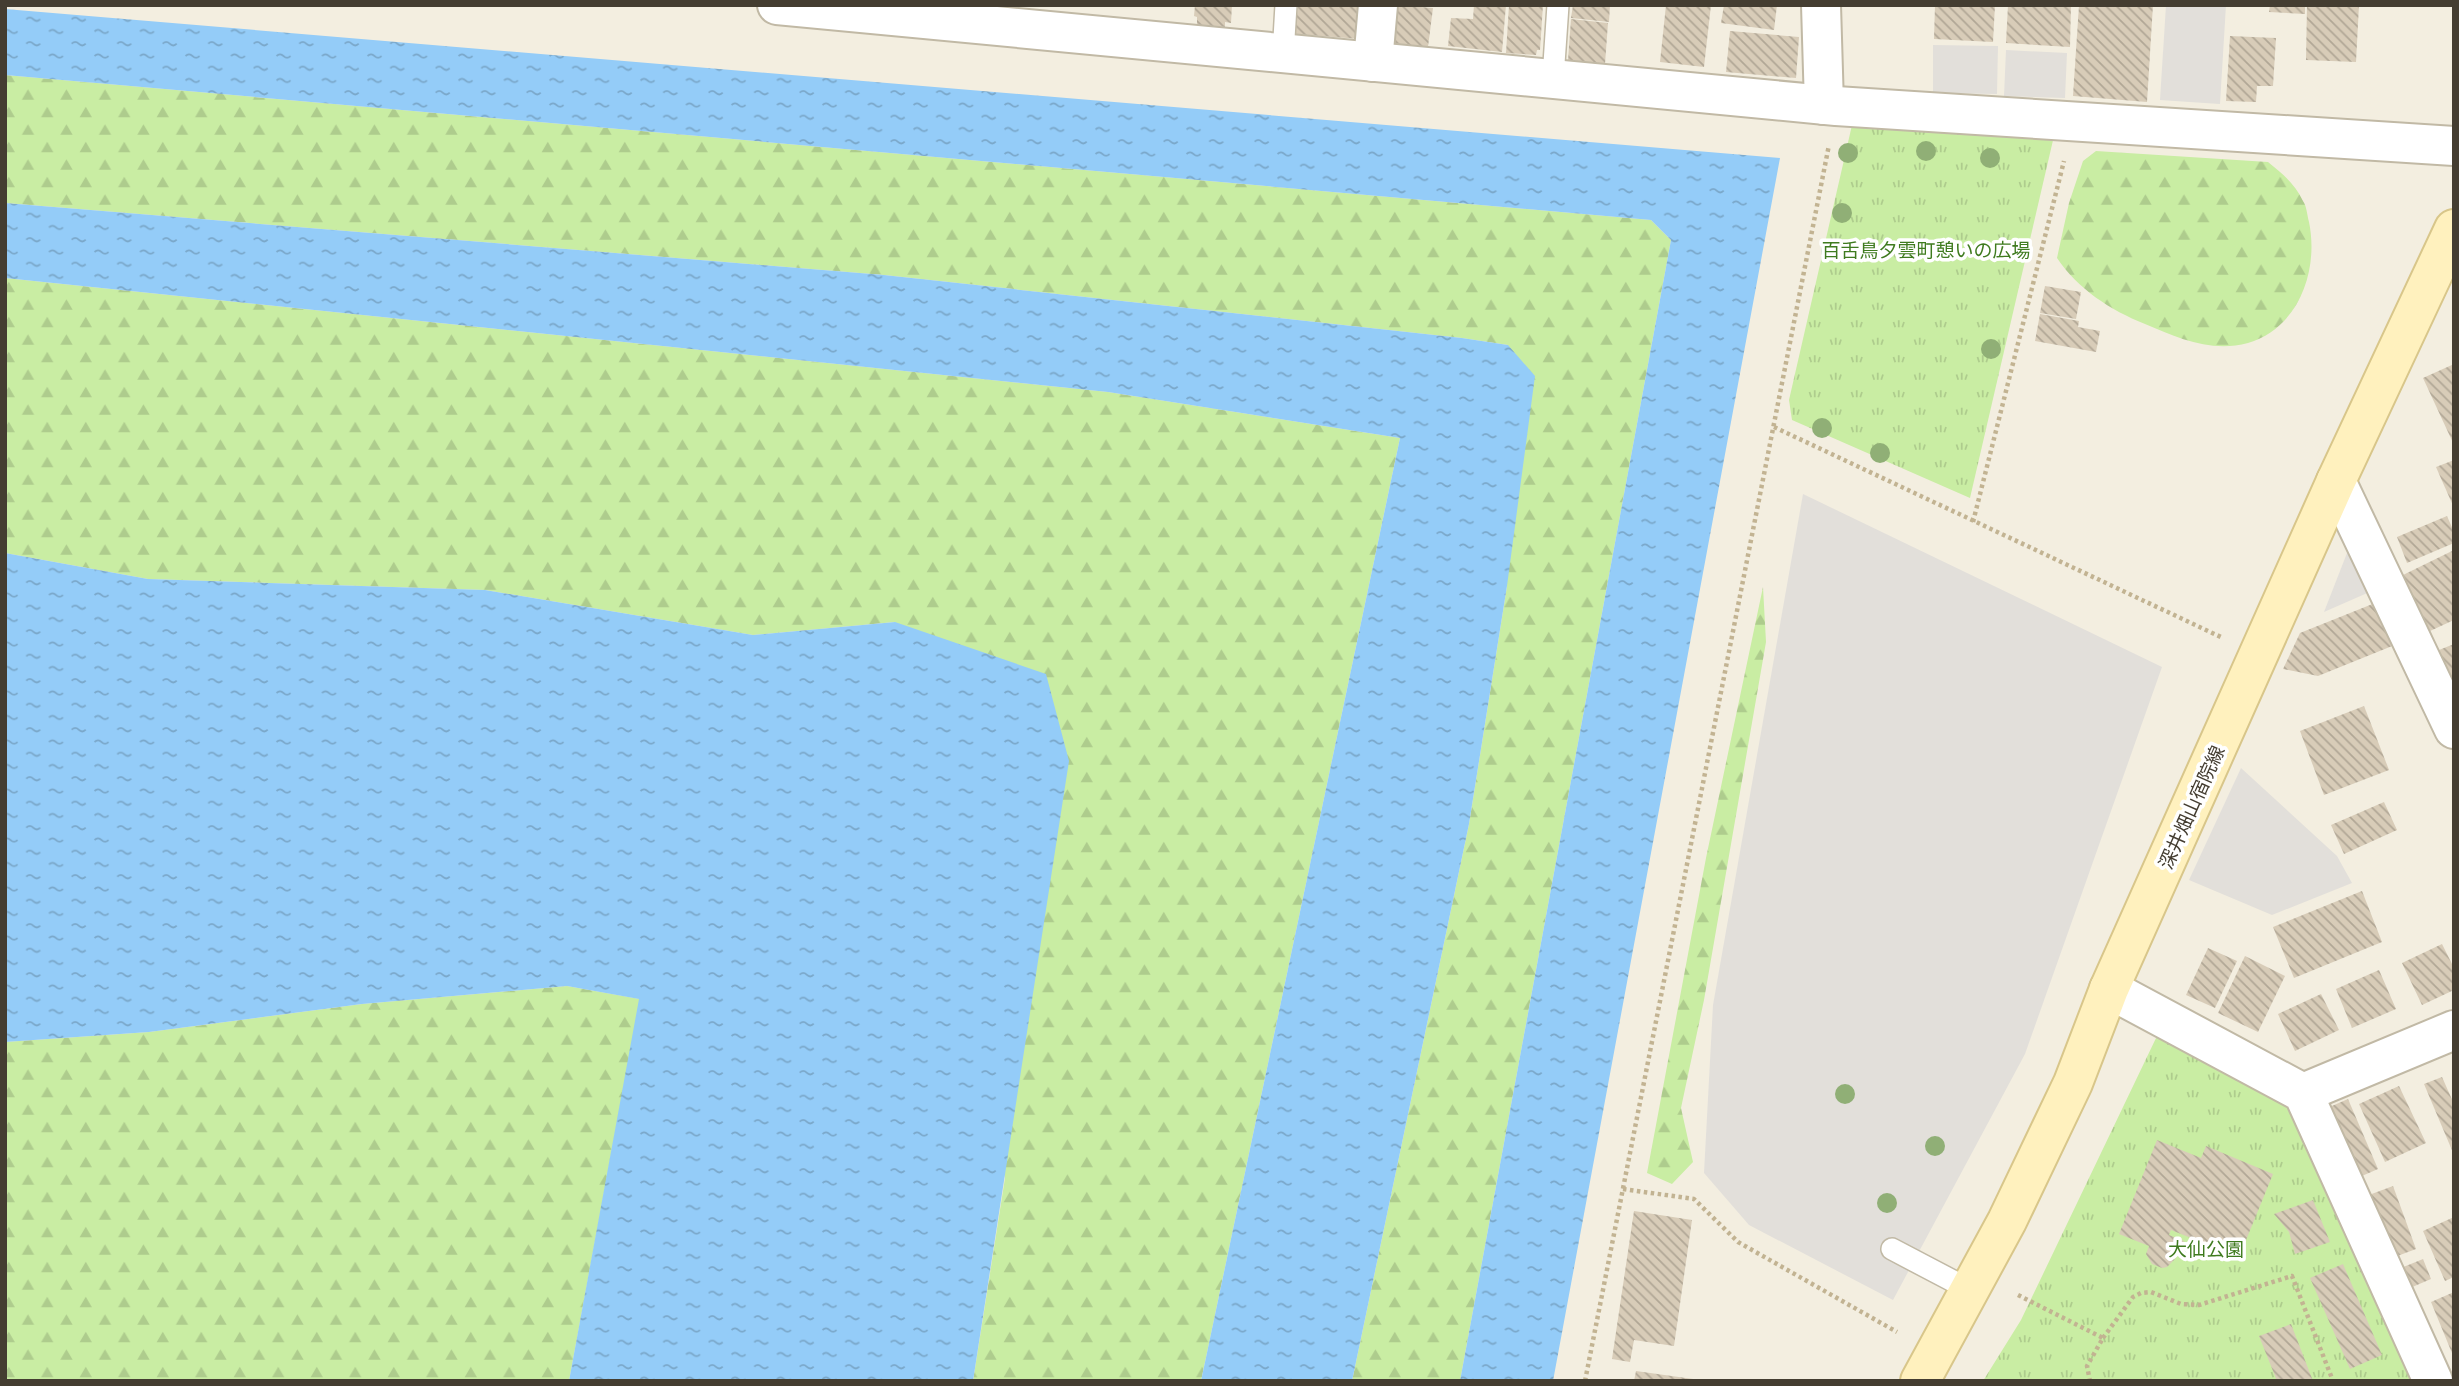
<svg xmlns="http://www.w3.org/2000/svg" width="2459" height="1386" font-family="'Titillium Web','Noto Sans JP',sans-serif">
<defs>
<pattern id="forest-firs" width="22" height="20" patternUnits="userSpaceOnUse" patternTransform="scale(1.75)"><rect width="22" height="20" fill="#c9eda3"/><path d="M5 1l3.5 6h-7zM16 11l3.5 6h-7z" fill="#aecc8d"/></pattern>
<pattern id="park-tufts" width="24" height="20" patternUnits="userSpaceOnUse" patternTransform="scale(1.75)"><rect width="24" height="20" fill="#c9eda3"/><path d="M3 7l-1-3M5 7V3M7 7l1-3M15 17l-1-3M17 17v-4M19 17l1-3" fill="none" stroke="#aecc8d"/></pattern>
<pattern id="water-ripples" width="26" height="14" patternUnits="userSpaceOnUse" patternTransform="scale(1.75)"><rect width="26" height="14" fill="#94ccf8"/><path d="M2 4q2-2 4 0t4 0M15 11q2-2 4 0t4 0" fill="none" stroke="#7aa7c9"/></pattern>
<pattern id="building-back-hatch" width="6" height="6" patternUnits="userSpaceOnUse" patternTransform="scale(1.75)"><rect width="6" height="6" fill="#d8ccb8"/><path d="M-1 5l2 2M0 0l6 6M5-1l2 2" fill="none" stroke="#b1a796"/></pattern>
</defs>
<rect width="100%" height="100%" fill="#f3eee0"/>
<g fill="url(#forest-firs)">
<polygon points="5,75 1651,220 1671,240 1460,1381 1352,1381 1469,824 1507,586 1508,345 1462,338 884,275 5,203"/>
<path d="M2096 151 2268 162C2283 174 2295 184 2303 201 2307 207 2307 215 2309 222 2319 270 2299 328 2248 343 2211 353 2178 338 2145 324 2110 310 2078 289 2057 258L2069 203 2083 161Z"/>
<polygon points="5,278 1108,392 1400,438 1201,1381 973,1381 1005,1178 895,622 753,635 485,590 148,579 5,553"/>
<polygon points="1763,587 1766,642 1704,1000 1681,1108 1693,1162 1672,1184 1647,1173 1706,858"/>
<polygon points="567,986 640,999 569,1381 5,1381 5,1042 149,1032 362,1004"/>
</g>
<g fill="url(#park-tufts)">
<polygon points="1852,125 2054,136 1970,498 1792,420 1789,400"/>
<polygon points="2157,1036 2285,1104 2293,1116 2413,1381 1983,1381 2021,1320"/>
</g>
<g fill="#e2dfda">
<polygon points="2166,5 2226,5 2220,104 2160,100"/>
<polygon points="1933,45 1998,46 1997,94 1933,93"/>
<polygon points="2006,50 2067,53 2065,98 2004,96"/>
<polygon points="1803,494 2162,667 2025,1054 1893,1300 1749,1225 1704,1173 1713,1005"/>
<polygon points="2356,530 2381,587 2324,612"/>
<polygon points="2241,768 2337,856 2352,883 2272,915 2189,880"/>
</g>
<g fill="url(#water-ripples)">
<polygon points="5,9 1780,158 1553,1381 1460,1381 1671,240 1651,220 5,75"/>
<polygon points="5,203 884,275 1462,338 1508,345 1535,376 1507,586 1469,824 1352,1381 1201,1381 1400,438 1108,392 5,278"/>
<polygon points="5,553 148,579 485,590 753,635 895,622 1046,674 1069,761 973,1381 569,1381 639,999 567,986 362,1004 149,1032 5,1042"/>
</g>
<g fill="url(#building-back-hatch)">
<polygon points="1195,5 1232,5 1231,23 1225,22 1225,27 1197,25 1197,17 1194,16"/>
<polygon points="1298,5 1362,5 1360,39 1295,34"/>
<polygon points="1396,5 1433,8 1428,47 1391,43"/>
<polygon points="1474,5 1506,5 1502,52 1448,46 1451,18 1473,19"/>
<polygon points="1509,5 1543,5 1540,50 1537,50 1536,55 1506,53"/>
<polygon points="1573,5 1610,5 1609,22 1571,18"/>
<polygon points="1666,5 1711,5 1704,67 1660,62"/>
<polygon points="1724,5 1777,5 1774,30 1721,23"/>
<polygon points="1935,5 1995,5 1993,42 1934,39"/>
<polygon points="2008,5 2071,5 2070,47 2006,43"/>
<polygon points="2079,5 2153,5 2147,102 2073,96"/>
<polygon points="2270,5 2305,5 2305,14 2269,12"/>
<polygon points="2307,5 2359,5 2356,62 2306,60"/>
<polygon points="1571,19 1608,23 1605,64 1568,60"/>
<polygon points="1730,31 1799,37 1796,78 1726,72"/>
<polygon points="2230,36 2276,38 2273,86 2257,86 2256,102 2226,101"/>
<polygon points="2045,286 2081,292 2076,319 2040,313"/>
<polygon points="2040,314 2079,321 2078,327 2100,331 2096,352 2035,341"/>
<polygon points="2454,364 2454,445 2423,378"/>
<polygon points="2454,460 2454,508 2436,467"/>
<polygon points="2447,516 2454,532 2454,543 2407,563 2397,537"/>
<polygon points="2454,550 2454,620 2430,631 2403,575"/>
<polygon points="2390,597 2407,640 2318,676 2283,669 2300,633"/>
<polygon points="2454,644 2454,683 2439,650"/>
<polygon points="2364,706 2389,770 2324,795 2300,731"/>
<polygon points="2384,802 2397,830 2344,854 2331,825"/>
<polygon points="2362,891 2382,942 2294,978 2273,927"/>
<polygon points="2442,944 2454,968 2454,990 2422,1005 2402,963"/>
<polygon points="2208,948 2237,961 2215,1008 2186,995"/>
<polygon points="2245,956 2285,976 2258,1032 2218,1013"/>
<polygon points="2379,970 2396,1009 2352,1028 2336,989"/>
<polygon points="2321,994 2339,1030 2295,1051 2278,1014"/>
<polygon points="2442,1077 2454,1104 2454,1155 2424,1084"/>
<polygon points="2399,1086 2426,1143 2385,1162 2359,1104"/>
<polygon points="2348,1099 2378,1169 2355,1179 2325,1109"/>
<polygon points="2157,1140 2201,1158 2206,1146 2273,1174 2244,1245 2226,1238 2221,1250 2171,1230 2169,1235 2184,1241 2175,1259 2167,1267 2162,1268 2152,1264 2146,1254 2149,1246 2119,1234"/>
<polygon points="2393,1186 2416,1249 2392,1258 2369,1195"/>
<polygon points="2313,1200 2330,1242 2295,1254 2289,1232 2274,1214"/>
<polygon points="1634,1211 1692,1220 1674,1346 1634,1340 1630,1362 1612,1359"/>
<polygon points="2454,1217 2454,1277 2445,1281 2423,1231"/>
<polygon points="2423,1259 2431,1279 2410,1288 2401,1268"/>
<polygon points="2343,1264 2382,1355 2350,1369 2310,1278"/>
<polygon points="2454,1292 2454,1358 2431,1302"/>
<polygon points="2291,1324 2313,1381 2277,1381 2259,1336"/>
<polygon points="1636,1371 1693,1379 1692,1381 1634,1381"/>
</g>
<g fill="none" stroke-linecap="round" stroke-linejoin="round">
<defs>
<g id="lane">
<polyline points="1283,55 1286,5"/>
<polyline points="1553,78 1558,5"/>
<polyline points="1892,1249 1970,1290"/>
</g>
<g id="street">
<polyline points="777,5 1836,106 2454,146"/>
<polyline points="1821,5 1824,105"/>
<polyline points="1373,62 1378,5"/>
<polyline points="2336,481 2454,729"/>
<polyline points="2109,989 2303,1093 2433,1381"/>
<polyline points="2303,1093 2454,1030"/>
</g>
<polyline id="secondary" points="1920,1381 2007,1221 2073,1083 2109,989 2336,481 2454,229"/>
</defs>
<use href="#lane" stroke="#c1b9a5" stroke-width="24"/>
<use href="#street" stroke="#c1b9a5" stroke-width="42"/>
<use href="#secondary" stroke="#d8c68a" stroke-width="42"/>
<g stroke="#c2b392" stroke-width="4.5" stroke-dasharray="3.5 3.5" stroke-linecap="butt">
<polyline points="1774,427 2223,638"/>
<polyline points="1973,522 2064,161"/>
<polyline points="1623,1189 1694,1199 1738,1242 1897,1332"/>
<polyline points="2018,1295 2103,1338 2087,1366 2090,1381"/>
<polyline points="2103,1338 2133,1297 2141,1293 2151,1292 2181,1304 2199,1305 2292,1276 2333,1381"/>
<polyline points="1585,1381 1829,145"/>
</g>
<use href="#lane" stroke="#fff" stroke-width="21"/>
<use href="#street" stroke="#fff" stroke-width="38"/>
<use href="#secondary" stroke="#fff1be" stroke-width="38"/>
</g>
<g fill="#90af76">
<circle cx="1926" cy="151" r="10"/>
<circle cx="1848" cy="153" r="10"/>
<circle cx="1990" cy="158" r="10"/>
<circle cx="1842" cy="213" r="10"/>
<circle cx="1831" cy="251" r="10"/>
<circle cx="1991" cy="349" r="10"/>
<circle cx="1822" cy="428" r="10"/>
<circle cx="1880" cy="453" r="10"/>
<circle cx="1845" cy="1094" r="10"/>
<circle cx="1935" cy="1146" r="10"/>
<circle cx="1887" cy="1203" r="10"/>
</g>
<g text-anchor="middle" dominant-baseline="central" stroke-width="7" stroke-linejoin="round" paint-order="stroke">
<g font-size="19" fill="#3f7b1f" stroke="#fff">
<text x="1926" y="249">百舌鳥夕雲町憩いの広場</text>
<text x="2206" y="1248">大仙公園</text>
</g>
<g font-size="19" fill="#443d31" stroke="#fff">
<text transform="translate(2191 807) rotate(-66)">深井畑山宿院線</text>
</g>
</g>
<rect width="2459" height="1386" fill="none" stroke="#443d31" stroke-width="14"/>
</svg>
